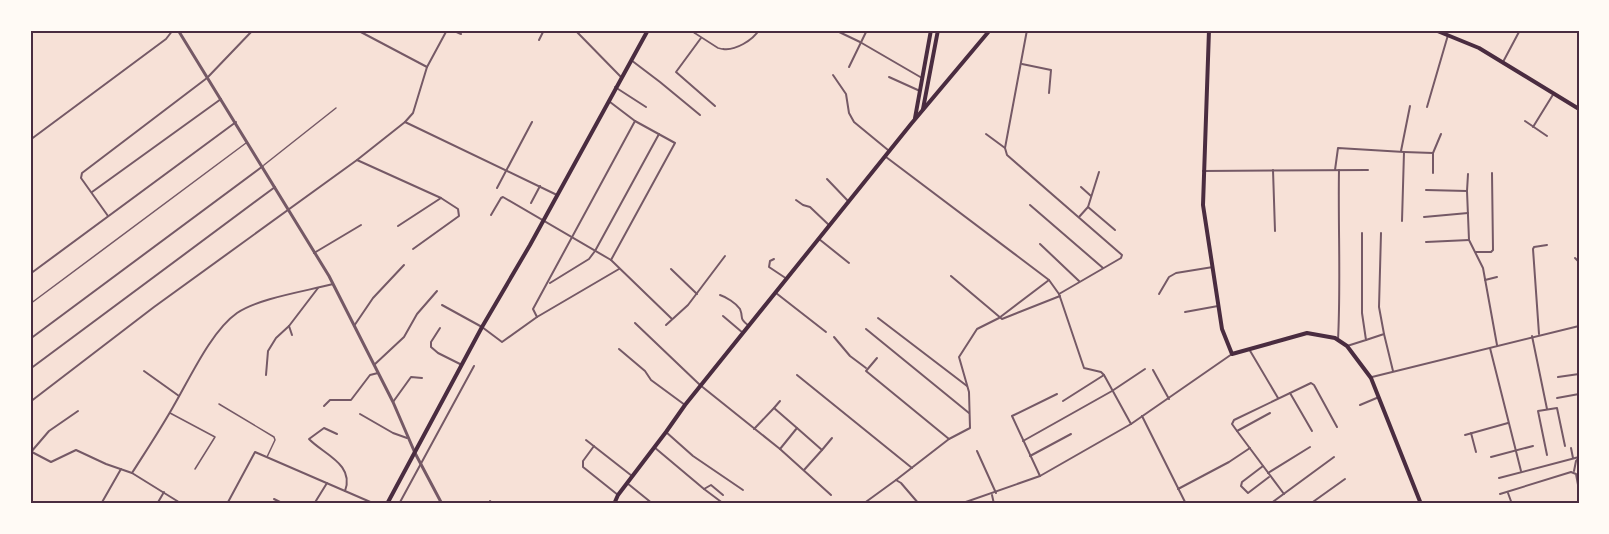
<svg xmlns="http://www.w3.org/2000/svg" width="1609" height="534" font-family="'Libre Baskerville',serif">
<rect width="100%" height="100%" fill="#f7e1d7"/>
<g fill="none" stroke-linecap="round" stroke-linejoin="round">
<g stroke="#755966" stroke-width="1.5">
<polyline points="690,30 718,48 722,49"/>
<polyline points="264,165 336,108"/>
<polyline points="30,304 246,143"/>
<polyline points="219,404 274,437 275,440 267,457"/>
<polyline points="170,413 215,437 195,469"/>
</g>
<g stroke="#755966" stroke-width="2">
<polyline points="357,30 427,67"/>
<polyline points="452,30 461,34"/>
<polyline points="575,30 621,77"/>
<polyline points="640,30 646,33"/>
<polyline points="835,30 860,42 922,78"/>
<polyline points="1027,30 1005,148 1007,155 1122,255 1121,258 1059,294"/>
<polyline points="695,33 697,30"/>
<polyline points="701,38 676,72 715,106"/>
<polyline points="539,40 544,30"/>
<path d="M723 49C735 51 753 40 759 30"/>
<polyline points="631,60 660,82 700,115"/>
<polyline points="1503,62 1520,30"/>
<polyline points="1022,64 1051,70 1049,93"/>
<polyline points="849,67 867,30"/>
<polyline points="833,75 846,94 849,113 854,122 888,150"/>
<polyline points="889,77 920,91"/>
<polyline points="615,87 646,107"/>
<polyline points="610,102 635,121 675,143 611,260"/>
<polyline points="1427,107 1448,35"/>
<polyline points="1525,121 1547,136"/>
<polyline points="405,122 557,195"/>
<polyline points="1533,127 1554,93"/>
<polyline points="986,134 1005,148"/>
<polyline points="30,140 166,39 173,30"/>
<polyline points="1401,151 1410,106"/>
<polyline points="1404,152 1433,153 1441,134"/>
<polyline points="1433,153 1433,173"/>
<polyline points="886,157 1049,280 1059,294 1084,368 1101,372 1104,375 1131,424"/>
<polyline points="357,160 441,198 458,209 459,216 413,249"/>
<polyline points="1273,170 1275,231"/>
<polyline points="1335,170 1338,148 1404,152 1402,221"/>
<polyline points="1203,171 1368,170"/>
<polyline points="827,179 849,202"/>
<polyline points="1081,187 1091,196"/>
<polyline points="497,188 532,122"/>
<polyline points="1426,190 1467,191 1469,240 1483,268 1497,345"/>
<polyline points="1467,191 1468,174"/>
<polyline points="92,192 221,99"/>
<polyline points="796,200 803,205 810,207 830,226"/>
<polyline points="531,203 540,186"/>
<polyline points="1030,205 1103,268"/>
<polyline points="1088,207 1115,230"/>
<polyline points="491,215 501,198 503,197 611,260 672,319"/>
<polyline points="108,216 81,178 82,173 207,78 253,30"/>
<polyline points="1079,217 1088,207 1099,172"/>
<polyline points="1424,217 1468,213"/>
<polyline points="398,226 441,198"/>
<polyline points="819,239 849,263"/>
<polyline points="1426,242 1469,240"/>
<polyline points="1040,244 1079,281"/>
<polyline points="1476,252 1491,252 1493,250 1492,173"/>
<polyline points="314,253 361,225"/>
<polyline points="1575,258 1579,262"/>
<polyline points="774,259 770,261 769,267 787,279"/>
<polyline points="619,269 537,317 533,309 635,121"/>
<polyline points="671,269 697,294"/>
<polyline points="30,274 236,122"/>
<polyline points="951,276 1002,319 1060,296"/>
<polyline points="1485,280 1497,277"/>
<polyline points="550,283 589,259 595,251 659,134"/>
<polyline points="776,293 826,332"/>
<polyline points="1159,294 1169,277 1176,273 1213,267"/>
<path d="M720 295C726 297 736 303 740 309 744 319 738 317 749 326"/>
<polyline points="442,305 482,327 502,342 537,317"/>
<polyline points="1185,312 1218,306"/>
<polyline points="723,316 743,333"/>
<polyline points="878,318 967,386"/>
<polyline points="635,323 700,385 780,449 831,495"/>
<polyline points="666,325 688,305 725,256"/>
<polyline points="289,326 292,335"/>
<polyline points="354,326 373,298 404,265"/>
<polyline points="440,328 431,342 431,347 438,353 462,365"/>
<polyline points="866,329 969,413"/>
<polyline points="1384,334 1393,371"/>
<polyline points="1539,334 1533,249 1534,247 1547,245"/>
<polyline points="1532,336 1547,409"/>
<polyline points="834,337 850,356 866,368"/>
<polyline points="30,339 263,166"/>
<path d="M1338 340C1341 283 1338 227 1339 170"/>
<polyline points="1366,340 1384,334 1379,307 1381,233"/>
<polyline points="1347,346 1366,340 1362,313 1362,233"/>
<polyline points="1490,348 1521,471"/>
<polyline points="619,349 645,371 651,380 685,405"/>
<polyline points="1249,349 1278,398"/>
<polyline points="877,358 866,371 949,439"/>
<polyline points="374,365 404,337 417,314 437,291"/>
<polyline points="30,369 275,187"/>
<polyline points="1153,370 1169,399"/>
<polyline points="144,371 179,396"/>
<polyline points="266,375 268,351 276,338 289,326 318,288"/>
<polyline points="797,375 912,468"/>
<polyline points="1372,377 1579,326"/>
<polyline points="1558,377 1579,374"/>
<polyline points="1290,393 1312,431"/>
<polyline points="1557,398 1579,394"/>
<polyline points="1063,401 1104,375"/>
<polyline points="30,402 154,307 357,160 405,122 413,113 427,67 447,30"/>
<polyline points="393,402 411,377 422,378"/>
<polyline points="1360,405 1379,397"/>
<polyline points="324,406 330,400 351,400 370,375 378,373"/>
<polyline points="774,408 780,401"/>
<polyline points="1270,413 1237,431 1284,494"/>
<polyline points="360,414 393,433 407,438"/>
<polyline points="1142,416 1186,504"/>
<polyline points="797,428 822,450 804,470"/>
<polyline points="754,429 774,408 797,428 780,449"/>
<polyline points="1237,431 1232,424 1234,420 1311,383 1314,385 1337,427"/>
<polyline points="666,432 693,456 743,490"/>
<polyline points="1471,433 1476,452"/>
<path d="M337 434 324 428 309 439C323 454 355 464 345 491"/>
<polyline points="1465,435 1508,423"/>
<polyline points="586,440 632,476"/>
<polyline points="1023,441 1112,391 1145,369"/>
<polyline points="594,446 583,461 583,467 618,495"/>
<polyline points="654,447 704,489 711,485 723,495"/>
<polyline points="1571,448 1573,458"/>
<polyline points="822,450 832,438"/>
<polyline points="30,451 51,462 76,450 106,464 132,473 182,504"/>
<polyline points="977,451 996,493"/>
<polyline points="31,452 49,431 78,411"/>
<polyline points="1547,455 1538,411 1557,408 1565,446"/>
<polyline points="1030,456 1071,434"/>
<polyline points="1491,457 1533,446"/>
<polyline points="1263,466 1242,482 1241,486 1248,493 1269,477"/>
<polyline points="1574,471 1576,461 1579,458"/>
<path d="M132 473C146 451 160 430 173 407 189 380 211 331 237 313 259 298 307 291 333 284"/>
<polyline points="1268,473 1310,447"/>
<polyline points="1040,476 1012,416 1057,394"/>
<polyline points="1499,478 1579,457"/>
<polyline points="896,480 949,439 970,428 969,392 959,357 977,329 999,318 1049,280"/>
<polyline points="627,483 653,504"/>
<polyline points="704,489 724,504"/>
<polyline points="1178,489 1229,462 1250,448"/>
<polyline points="1508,493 1512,504"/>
<polyline points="1500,494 1571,472 1576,474 1579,490"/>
<polyline points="992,495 994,504"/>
<polyline points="274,499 284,504"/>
<polyline points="490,501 493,504"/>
<polyline points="1223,502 1225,504"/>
<polyline points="101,504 121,469"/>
<polyline points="157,504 164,492"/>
<polyline points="227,504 255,452 375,504"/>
<polyline points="314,504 327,483"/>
<polyline points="399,504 474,366"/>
<polyline points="863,504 896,480 901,483 919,504"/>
<polyline points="960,504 1040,476 1131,424 1232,354"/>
<polyline points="1270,504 1334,457"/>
<polyline points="1310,504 1345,479"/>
</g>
<polyline stroke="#755966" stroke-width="3" points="178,30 329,276 393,402 415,453 442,504"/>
<g stroke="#4a2c40" stroke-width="4">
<polyline points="1209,30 1203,205 1222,329 1232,354 1307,333 1335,338 1347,346 1371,378 1421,504"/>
<polyline points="1435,30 1479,48 1579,109"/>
<polyline points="923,109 938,30"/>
<polyline points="915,118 931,30"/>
<polyline points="387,504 482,327 530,245 648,30"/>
<polyline points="614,504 618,495 666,432 685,405 911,124 990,30"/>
</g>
</g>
<rect width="1609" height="534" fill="none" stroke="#fffaf5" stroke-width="63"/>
<rect x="32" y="32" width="1546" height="470" fill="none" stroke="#4a2c40" stroke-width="2"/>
</svg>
